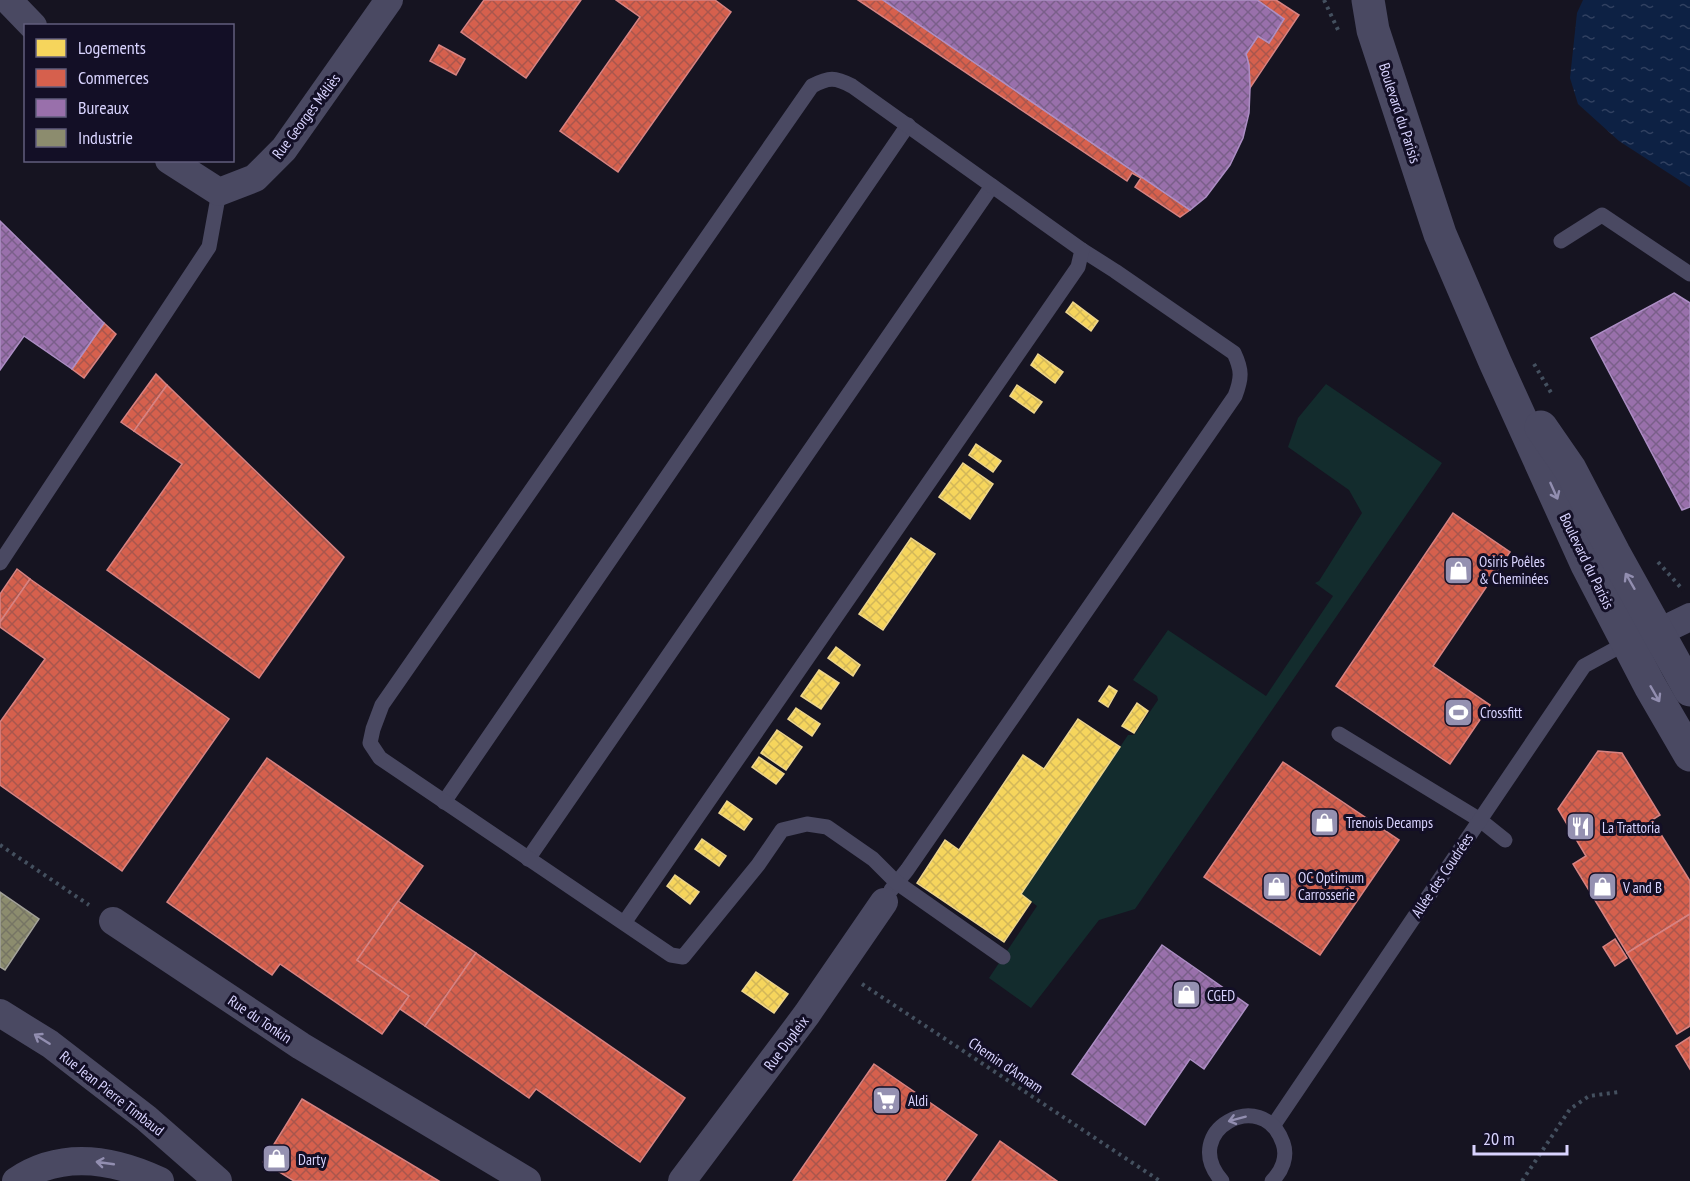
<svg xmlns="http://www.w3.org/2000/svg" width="1690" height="1181" font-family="'PT Sans Narrow',sans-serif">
<defs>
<pattern id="water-ripples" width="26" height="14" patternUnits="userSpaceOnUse" patternTransform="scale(1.5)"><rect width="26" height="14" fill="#0d2144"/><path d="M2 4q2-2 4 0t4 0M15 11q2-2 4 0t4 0" fill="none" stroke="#304060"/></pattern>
<pattern id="homes-cross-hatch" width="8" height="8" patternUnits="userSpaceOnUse" patternTransform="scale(1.5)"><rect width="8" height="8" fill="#f6d55c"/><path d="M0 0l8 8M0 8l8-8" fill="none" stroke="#d2b759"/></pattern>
<pattern id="shops-cross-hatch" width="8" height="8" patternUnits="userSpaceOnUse" patternTransform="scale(1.5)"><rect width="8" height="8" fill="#d6604d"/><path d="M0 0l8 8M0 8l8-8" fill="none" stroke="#a9564d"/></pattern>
<pattern id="offices-cross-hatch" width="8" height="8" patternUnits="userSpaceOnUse" patternTransform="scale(1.5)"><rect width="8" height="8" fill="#9970ab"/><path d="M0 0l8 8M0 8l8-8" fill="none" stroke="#7a5f8a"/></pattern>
<pattern id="industry-cross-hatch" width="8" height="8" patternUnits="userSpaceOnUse" patternTransform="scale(1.5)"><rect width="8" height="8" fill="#8c8c6e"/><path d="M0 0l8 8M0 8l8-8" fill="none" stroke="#767564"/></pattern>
</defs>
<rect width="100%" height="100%" fill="#161421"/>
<polygon fill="#132c2d" points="1326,384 1442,463 1135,909 1099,920 1031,1008 989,978 1037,906 1021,894 1120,747 1128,735 1134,735 1158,700 1157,696 1133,680 1168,630 1266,696 1333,596 1315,583 1319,581 1362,513 1349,490 1288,447 1298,418"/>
<polygon fill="url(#water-ripples)" points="1583,0 1690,0 1690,187 1619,141 1578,104 1570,78 1577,13"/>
<g fill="url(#homes-cross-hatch)" stroke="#edd58d" stroke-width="1.5">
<polygon points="1073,302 1098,321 1091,331 1066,312"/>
<polygon points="1038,354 1063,372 1055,383 1031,365"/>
<polygon points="1017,385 1042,402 1034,413 1010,396"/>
<polygon points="976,444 1001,461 993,472 969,455"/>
<polygon points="963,463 993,484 970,519 939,497"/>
<polygon points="911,538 935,554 883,630 859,614"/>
<polygon points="836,647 860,665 853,676 828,658"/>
<polygon points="819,670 839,683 821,709 801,696"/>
<polygon points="1109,686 1117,691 1108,707 1099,701"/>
<polygon points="1137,703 1148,711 1134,733 1122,726"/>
<polygon points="796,708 820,724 812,736 788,719"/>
<polygon points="1078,719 1120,747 1021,894 1031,902 1004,942 917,883 945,840 959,850 1023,755 1044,769"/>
<polygon points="777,730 802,747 786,770 761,753"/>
<polygon points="759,757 784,774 776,784 752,767"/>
<polygon points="727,801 752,819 744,830 719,813"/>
<polygon points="702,839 726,856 719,866 695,849"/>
<polygon points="675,875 699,892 690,904 667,886"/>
<polygon points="756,972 788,994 774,1013 742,991"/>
</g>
<g fill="url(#shops-cross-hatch)" stroke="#d78382" stroke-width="1.5">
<polygon points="484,0 581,0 526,78 461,32"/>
<polygon points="616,0 715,0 731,12 618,172 560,131 640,17"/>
<polygon points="858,0 883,0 1190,210 1180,217 1135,187 1141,178 1132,173 1127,181"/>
<polygon points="1257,0 1276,0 1299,15 1250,88 1249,65 1246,54 1258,36 1269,43 1284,19"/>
<polygon points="439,45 465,59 456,75 430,61"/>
<polygon points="104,323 116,334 84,378 72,369"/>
<polygon points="156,374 167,385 134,431 121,422"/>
<polygon points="167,385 344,557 259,678 107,570 182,464 134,431"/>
<polygon points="1453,513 1510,552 1433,666 1490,705 1450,764 1336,686"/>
<polygon points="17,569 30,579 0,622 0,594"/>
<polygon points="30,579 229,719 122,871 0,785 0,722 45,659 0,627 0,622"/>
<polygon points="1598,751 1622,753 1660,815 1652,820 1690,881 1690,914 1627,953 1573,864 1586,856 1558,809"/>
<polygon points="267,758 423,866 357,960 409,996 382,1034 280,964 272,975 167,902"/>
<polygon points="1283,762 1399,840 1320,955 1204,877"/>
<polygon points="398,901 476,953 425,1026 400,1009 409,996 357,960"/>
<polygon points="1690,914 1690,1026 1677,1034 1627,953"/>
<polygon points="1615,939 1627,958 1615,966 1603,947"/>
<polygon points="476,953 685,1098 640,1162 536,1089 529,1098 425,1026"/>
<polygon points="1690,1037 1690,1069 1676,1046"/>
<polygon points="874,1064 977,1135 945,1181 793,1181"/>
<polygon points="302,1099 439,1181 294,1181 263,1162"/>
<polygon points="1000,1141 1057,1181 972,1181"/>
</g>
<g fill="url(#offices-cross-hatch)" stroke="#ac8ec4" stroke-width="1.5">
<polygon points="883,0 1257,0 1284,19 1269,43 1258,36 1246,54 1249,65 1250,88 1249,113 1243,138 1230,165 1206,197 1190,210"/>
<polygon points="0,221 104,323 72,369 24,336 0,370"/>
<polygon points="1674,293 1690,303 1690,507 1682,510 1591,338"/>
<polygon points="1162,945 1248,1005 1204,1069 1190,1059 1145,1125 1072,1074"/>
</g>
<polygon fill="url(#industry-cross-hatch)" stroke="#a3a29a" stroke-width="1.5" points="0,892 39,919 5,970 0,967"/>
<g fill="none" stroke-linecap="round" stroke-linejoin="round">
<g stroke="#44505f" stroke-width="4" stroke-dasharray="3 4.5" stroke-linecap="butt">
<polyline points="1324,0 1339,32"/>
<polyline points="1534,364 1553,396"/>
<polyline points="1658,562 1683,590"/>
<polyline points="0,845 89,905"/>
<polyline points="862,984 1160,1181"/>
<polyline points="1522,1181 1570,1109 1589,1096 1619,1092"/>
</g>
<g stroke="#4a4962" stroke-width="15">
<polyline points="1561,241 1602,215 1690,274"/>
<polyline points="0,563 209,247 219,192"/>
<polyline points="1339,734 1480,820 1505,840"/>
<polyline points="444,802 908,125"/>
<polyline points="528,859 992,186"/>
<path d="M891 890 907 870 1235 396C1242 378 1242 370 1234 353L1115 271 1082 250"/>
<path d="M624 923 1078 267 1082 250 852 86C835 77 829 77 812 86L382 705 373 729 370 743 380 758 671 955 683 957 758 865 782 830 807 824 827 827 873 859 896 882 1003 957"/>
<polyline points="1273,1126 1584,666 1628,642"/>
<path d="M1222 1181C1178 1131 1263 1085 1283 1143 1288 1157 1282 1171 1272 1181"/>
</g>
<g stroke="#4a4962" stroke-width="28">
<polyline points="8,0 33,26"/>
<polyline points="169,160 219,192 255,178 284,149 389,0"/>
<polyline points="1639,639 1659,632 1690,617"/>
<polyline points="113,921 301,1046 527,1181"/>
<polyline points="0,1013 50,1044 146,1118 218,1181"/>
<path d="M16 1181C62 1150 113 1159 160 1181"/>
<polyline points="682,1181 807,1014 884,902"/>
</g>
<g stroke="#4a4962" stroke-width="33">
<polyline points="1368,0 1373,30 1440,234 1495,362 1587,565 1650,686 1690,755"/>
<polyline points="1541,427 1570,469 1614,553 1690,690"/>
</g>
</g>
<defs><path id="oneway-shaft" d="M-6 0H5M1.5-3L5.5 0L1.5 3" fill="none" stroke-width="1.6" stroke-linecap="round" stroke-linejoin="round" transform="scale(1.5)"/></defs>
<g stroke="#928eb0">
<use href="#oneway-shaft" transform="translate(1554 491) rotate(66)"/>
<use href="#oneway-shaft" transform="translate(1630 581) rotate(-120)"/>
<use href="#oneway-shaft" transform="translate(1655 694) rotate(60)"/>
<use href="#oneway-shaft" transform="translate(42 1039) rotate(-148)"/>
<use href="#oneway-shaft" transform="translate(1237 1119) rotate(165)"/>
<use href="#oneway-shaft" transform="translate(105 1163) rotate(-172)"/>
</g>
<defs>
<symbol id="shop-square" viewBox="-11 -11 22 22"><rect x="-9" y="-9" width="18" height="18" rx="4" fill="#9591b1" stroke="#130f26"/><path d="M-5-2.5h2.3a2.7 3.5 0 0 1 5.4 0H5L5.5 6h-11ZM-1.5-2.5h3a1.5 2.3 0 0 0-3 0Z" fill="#fff"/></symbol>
<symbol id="stadium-square" viewBox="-11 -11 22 22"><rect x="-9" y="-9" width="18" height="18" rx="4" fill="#9591b1" stroke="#130f26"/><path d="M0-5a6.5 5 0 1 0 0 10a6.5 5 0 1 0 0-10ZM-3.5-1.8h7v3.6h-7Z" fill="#fff"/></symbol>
<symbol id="restaurant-square" viewBox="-11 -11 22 22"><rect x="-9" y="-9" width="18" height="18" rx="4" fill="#9591b1" stroke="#130f26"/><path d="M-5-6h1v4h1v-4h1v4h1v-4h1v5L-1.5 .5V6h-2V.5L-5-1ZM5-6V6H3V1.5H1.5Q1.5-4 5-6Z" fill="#fff"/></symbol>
<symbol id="supermarket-square" viewBox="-11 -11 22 22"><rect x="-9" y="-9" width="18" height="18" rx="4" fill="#9591b1" stroke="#130f26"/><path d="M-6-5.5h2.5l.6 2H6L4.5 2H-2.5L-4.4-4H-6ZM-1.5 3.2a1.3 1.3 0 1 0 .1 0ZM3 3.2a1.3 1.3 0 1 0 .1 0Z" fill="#fff"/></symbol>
</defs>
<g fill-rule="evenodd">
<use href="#shop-square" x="1442" y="554" width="33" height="33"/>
<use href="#stadium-square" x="1442" y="696" width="33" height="33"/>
<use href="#shop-square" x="1308" y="806" width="33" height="33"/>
<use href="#restaurant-square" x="1564" y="810" width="33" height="33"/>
<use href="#shop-square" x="1260" y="870" width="33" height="33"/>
<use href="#shop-square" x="1586" y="870" width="33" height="33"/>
<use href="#shop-square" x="1170" y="978" width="33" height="33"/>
<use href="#supermarket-square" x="870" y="1084" width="33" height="33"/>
<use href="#shop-square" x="260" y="1142" width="33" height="33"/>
</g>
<g text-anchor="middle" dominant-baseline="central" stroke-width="6" stroke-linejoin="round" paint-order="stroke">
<g font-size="15" fill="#d9d4ff" stroke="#130f26">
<text transform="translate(1400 113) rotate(72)">Boulevard du Parisis</text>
<text transform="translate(306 116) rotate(-53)">Rue Georges Méliès</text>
<text transform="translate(1587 561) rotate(64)">Boulevard du Parisis</text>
<text transform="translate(1442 875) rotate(-56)">Allée des Coudrées</text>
<text transform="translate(260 1019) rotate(34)">Rue du Tonkin</text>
<text transform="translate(786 1043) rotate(-53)">Rue Dupleix</text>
<text transform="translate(1006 1065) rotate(34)">Chemin d'Annam</text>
<text transform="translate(112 1093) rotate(38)">Rue Jean Pierre Timbaud</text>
</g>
<g font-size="15" fill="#d9d4ff" stroke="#130f26" text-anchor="start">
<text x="1479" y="561">Osiris Poêles<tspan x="1479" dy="17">&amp; Cheminées</tspan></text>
<text x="1480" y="712">Crossfitt</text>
<text x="1346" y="822">Trenois Decamps</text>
<text x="1602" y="827">La Trattoria</text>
<text x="1298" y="877">OC Optimum<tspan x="1298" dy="17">Carrosserie</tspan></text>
<text x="1623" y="887">V and B</text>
<text x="1207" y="995">CGED</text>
<text x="908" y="1100">Aldi</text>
<text x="298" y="1159">Darty</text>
</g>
</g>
<rect x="24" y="24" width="210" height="138" fill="#130f26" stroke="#625e7d" stroke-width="1.5"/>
<rect x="36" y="39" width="30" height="18" fill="#f6d55c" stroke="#625e7d" stroke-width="1.5"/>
<text x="78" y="54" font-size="18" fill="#d9d4ff">Logements</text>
<rect x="36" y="69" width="30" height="18" fill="#d6604d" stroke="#625e7d" stroke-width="1.5"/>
<text x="78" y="84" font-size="18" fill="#d9d4ff">Commerces</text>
<rect x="36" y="99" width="30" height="18" fill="#9970ab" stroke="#625e7d" stroke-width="1.5"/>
<text x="78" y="114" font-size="18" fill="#d9d4ff">Bureaux</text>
<rect x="36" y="129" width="30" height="18" fill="#8c8c6e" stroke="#625e7d" stroke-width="1.5"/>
<text x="78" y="144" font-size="18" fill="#d9d4ff">Industrie</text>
<path d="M1474 1145v9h93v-9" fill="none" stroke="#d9d4ff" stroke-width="3"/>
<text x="1483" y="1145" font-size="18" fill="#d9d4ff" stroke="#130f26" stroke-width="4.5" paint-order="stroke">20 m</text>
</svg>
